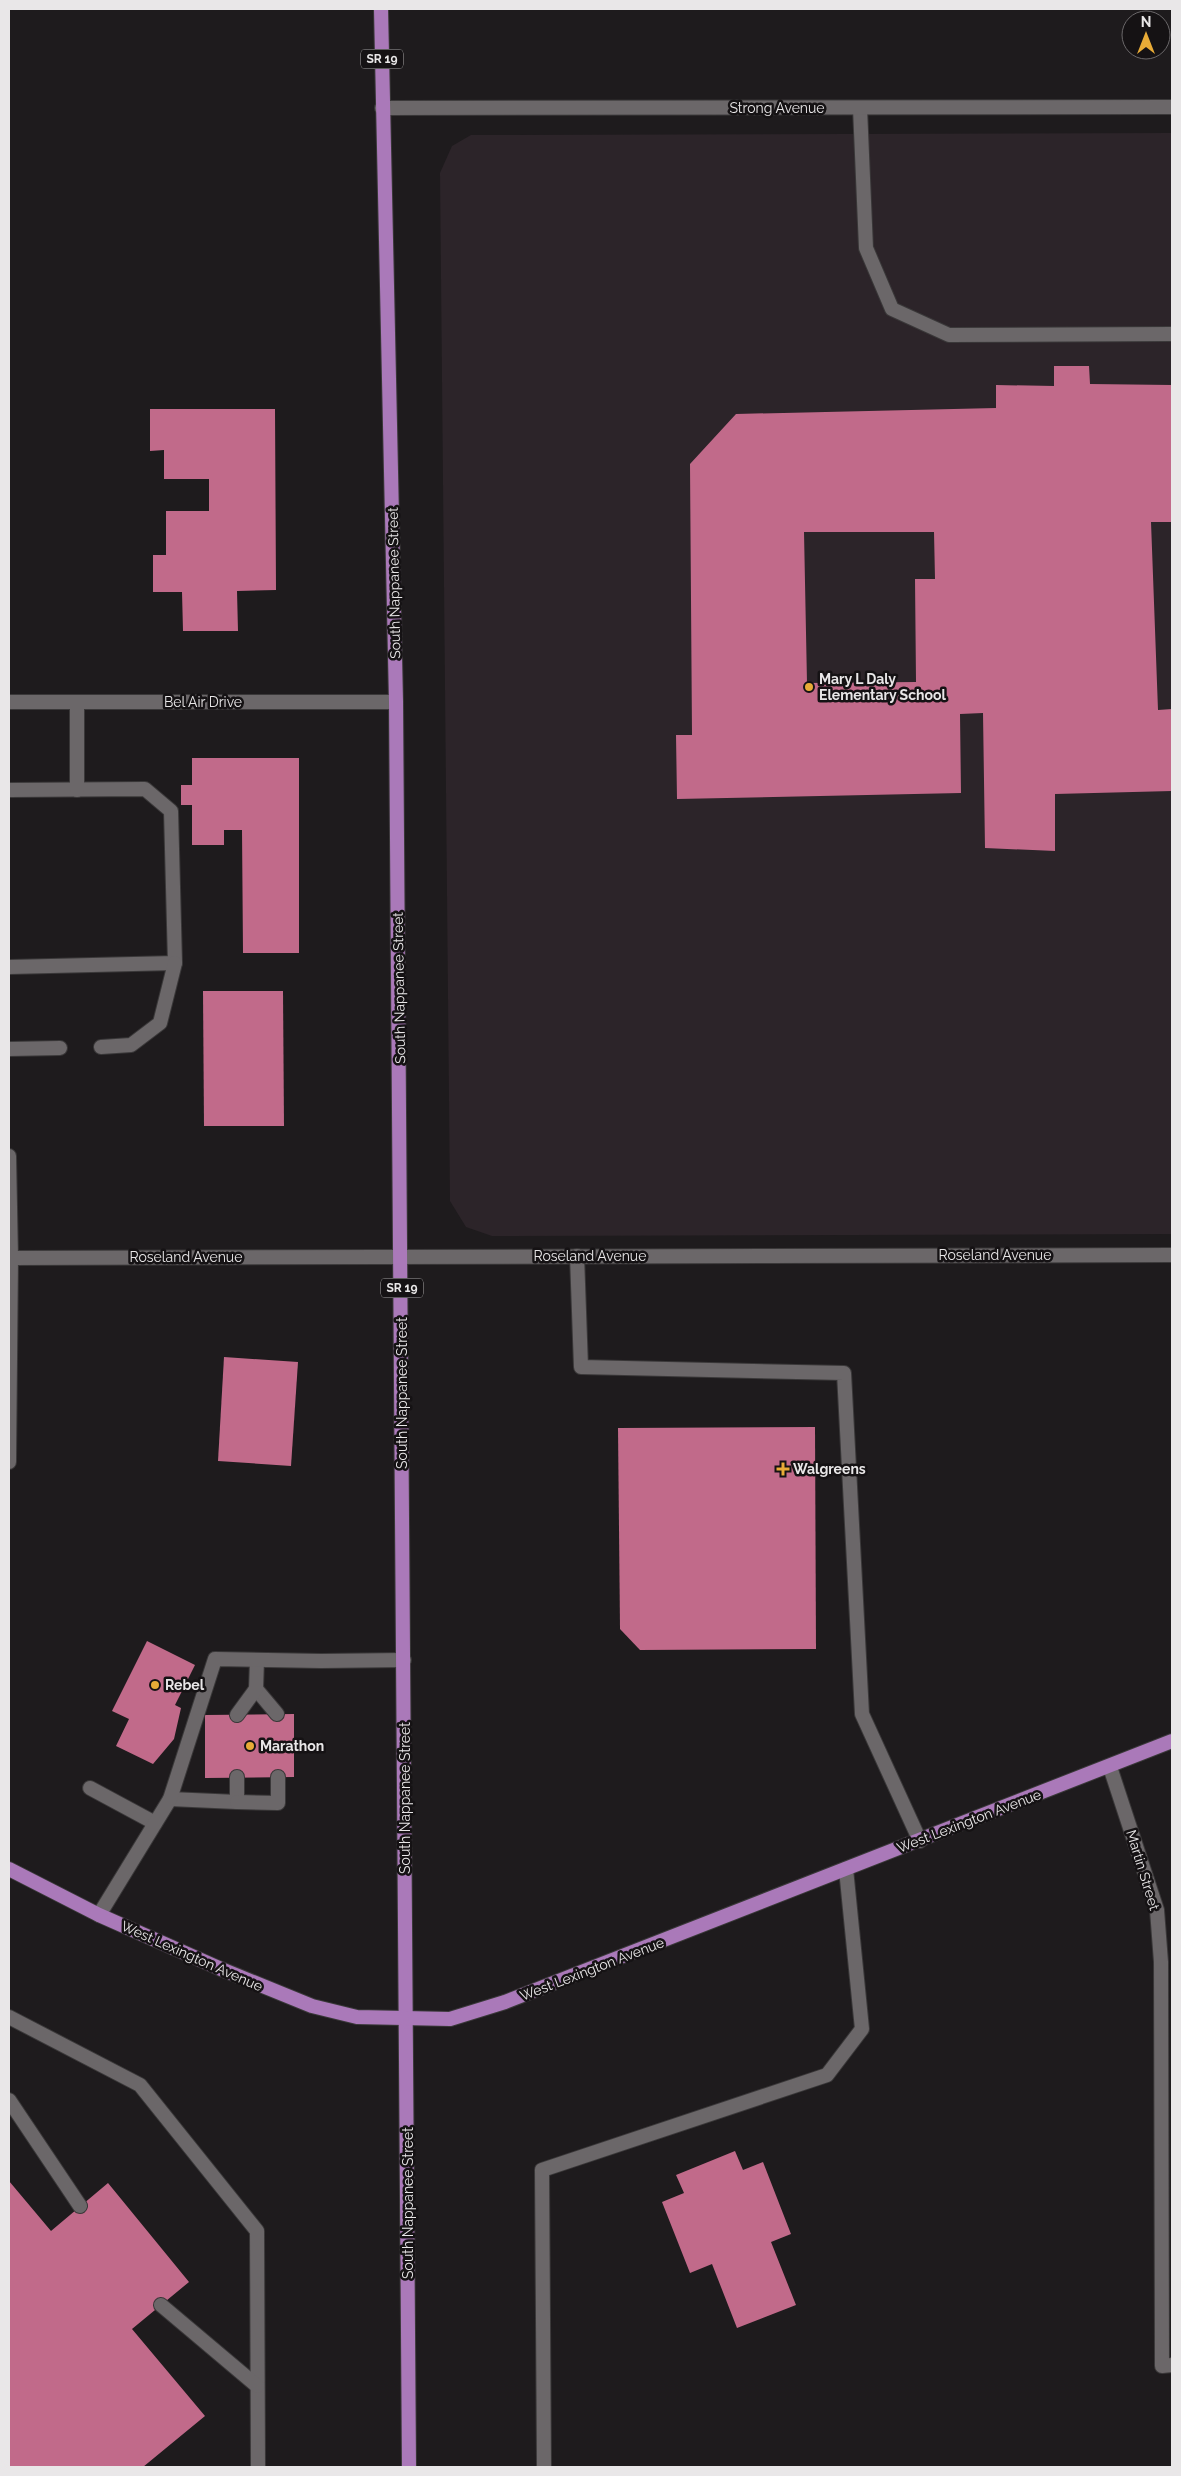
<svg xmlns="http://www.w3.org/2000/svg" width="1181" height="2476" font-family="Raleway,sans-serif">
<rect width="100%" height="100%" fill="#1e1b1d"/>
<polygon fill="#2c2429" points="1172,133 1172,1234 492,1236 466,1227 450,1201 440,173 452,146 471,135"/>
<g fill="#c16a8a" fill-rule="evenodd">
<path d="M1054 366H1089L1090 384 1172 385V522H1151L1158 710 1172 709V791L1055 794V851L985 848 983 713 960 714 961 793 677 799 676 735H692L690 464 736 414 996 408V385L1054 386ZM804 532H934L935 579H915L916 682 807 683Z"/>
<polygon points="150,409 275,409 276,590 237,591 238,631 183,631 182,592 153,592 153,555 166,555 166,511 209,511 209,479 164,479 164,450 150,451"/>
<polygon points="192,758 299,758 299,953 243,953 242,830 224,830 224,845 192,845 192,805 181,805 181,785 192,785"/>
<polygon points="203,991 283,991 284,1126 204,1126"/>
<polygon points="224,1357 298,1362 291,1466 218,1461"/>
<polygon points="815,1427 816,1649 640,1650 620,1629 618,1428"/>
<polygon points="147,1641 195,1665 175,1705 181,1708 174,1739 153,1764 116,1746 129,1719 112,1711"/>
<polygon points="294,1714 294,1777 205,1778 205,1715"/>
<polygon points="735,2151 743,2170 763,2162 791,2234 771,2242 796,2305 737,2328 712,2264 690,2273 662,2202 684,2193 676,2175"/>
<polygon points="9,2181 51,2231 108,2183 189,2282 132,2329 205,2416 143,2467 9,2467"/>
</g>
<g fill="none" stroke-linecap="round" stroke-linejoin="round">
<defs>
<g id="service">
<polyline points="860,108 866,248 892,309 949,335 1172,334"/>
<polyline points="9,790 145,789 171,811 175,963 9,967"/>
<polyline points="77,790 77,702"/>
<polyline points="101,1047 131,1045 160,1023 175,963"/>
<polyline points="9,1049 60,1048"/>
<polyline points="9,1156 11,1258 9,1462"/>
<polyline points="577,1256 581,1367 844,1373 862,1714 920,1841"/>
<polyline points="256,1689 277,1714"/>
<polyline points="237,1715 256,1689 257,1660"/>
<polyline points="90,1788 155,1823"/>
<polyline points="170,1799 237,1802 237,1777"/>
<polyline points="237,1802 278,1803 278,1777"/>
<polyline points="99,1915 170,1799 215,1659 321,1661 404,1660"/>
<polyline points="9,2017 140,2085 257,2231 258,2467"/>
<polyline points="9,2100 80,2206"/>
<polyline points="161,2305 257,2386"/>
<polyline points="544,2467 542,2170 827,2075 862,2029 846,1869"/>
</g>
<g id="minor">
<polyline points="382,108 1172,107"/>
<polyline points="9,702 396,702"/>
<polyline points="9,1258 1172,1255"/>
<polyline points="1110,1767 1157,1910 1161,1962 1162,2366 1172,2365"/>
</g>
<g id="primary">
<polyline points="381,9 396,702 409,2467"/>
<polyline points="9,1869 99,1915 221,1969 312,2006 357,2017 450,2019 505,2002 1172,1741"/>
</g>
</defs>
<use href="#service" stroke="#3a3839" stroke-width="16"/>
<use href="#minor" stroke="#3a3839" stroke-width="16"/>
<use href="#primary" stroke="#3a3839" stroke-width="16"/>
<use href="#service" stroke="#6b6769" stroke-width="14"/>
<use href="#minor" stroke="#6b6769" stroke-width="14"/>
<use href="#primary" stroke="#aa79b9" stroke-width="14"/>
</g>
<g fill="#e8ab37" stroke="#151214" stroke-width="2">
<circle cx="809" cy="687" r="5"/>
<path d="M780.5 1461.5h5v5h5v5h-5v5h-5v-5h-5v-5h5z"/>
<circle cx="155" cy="1685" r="5"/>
<circle cx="250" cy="1746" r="5"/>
</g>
<g text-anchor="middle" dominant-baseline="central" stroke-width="5" stroke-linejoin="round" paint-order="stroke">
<g fill="#151214" stroke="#a9a7a8" stroke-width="1">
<rect x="361" y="49.5" width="42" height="19" rx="4"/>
<rect x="381" y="1278.5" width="42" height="19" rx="4"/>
</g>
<g font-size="12" font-weight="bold" fill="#e9e7e8">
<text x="382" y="59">SR 19</text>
<text x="402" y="1288">SR 19</text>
</g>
<g font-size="14" fill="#e9e7e8" stroke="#151214">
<text x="777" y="108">Strong Avenue</text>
<text transform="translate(394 583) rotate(-91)">South Nappanee Street</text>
<text x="203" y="702">Bel Air Drive</text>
<text transform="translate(399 988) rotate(-91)">South Nappanee Street</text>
<text x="995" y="1255">Roseland Avenue</text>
<text x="590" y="1256">Roseland Avenue</text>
<text x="186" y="1257">Roseland Avenue</text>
<text transform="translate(402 1393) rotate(-90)">South Nappanee Street</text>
<text transform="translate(405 1798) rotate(-90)">South Nappanee Street</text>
<text transform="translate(969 1821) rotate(-21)">West Lexington Avenue</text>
<text transform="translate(1143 1870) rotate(73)">Martin Street</text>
<text transform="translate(192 1956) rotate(24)">West Lexington Avenue</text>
<text transform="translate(592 1969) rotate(-21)">West Lexington Avenue</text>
<text transform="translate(408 2203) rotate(-90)">South Nappanee Street</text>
</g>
<g font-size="14" font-weight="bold" fill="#e9e7e8" stroke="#151214" text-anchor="start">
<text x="819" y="679">Mary L Daly<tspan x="819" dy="16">Elementary School</tspan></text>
<text x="793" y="1469">Walgreens</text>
<text x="165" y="1685">Rebel</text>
<text x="260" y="1746">Marathon</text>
</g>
</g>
<rect width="1181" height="2476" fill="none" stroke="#e9e7e8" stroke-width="20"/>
<g transform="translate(1146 35)"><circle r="24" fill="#151214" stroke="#6a6769"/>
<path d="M0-4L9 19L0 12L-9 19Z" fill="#e8ab37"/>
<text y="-8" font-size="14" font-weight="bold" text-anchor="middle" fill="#e9e7e8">N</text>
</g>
</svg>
